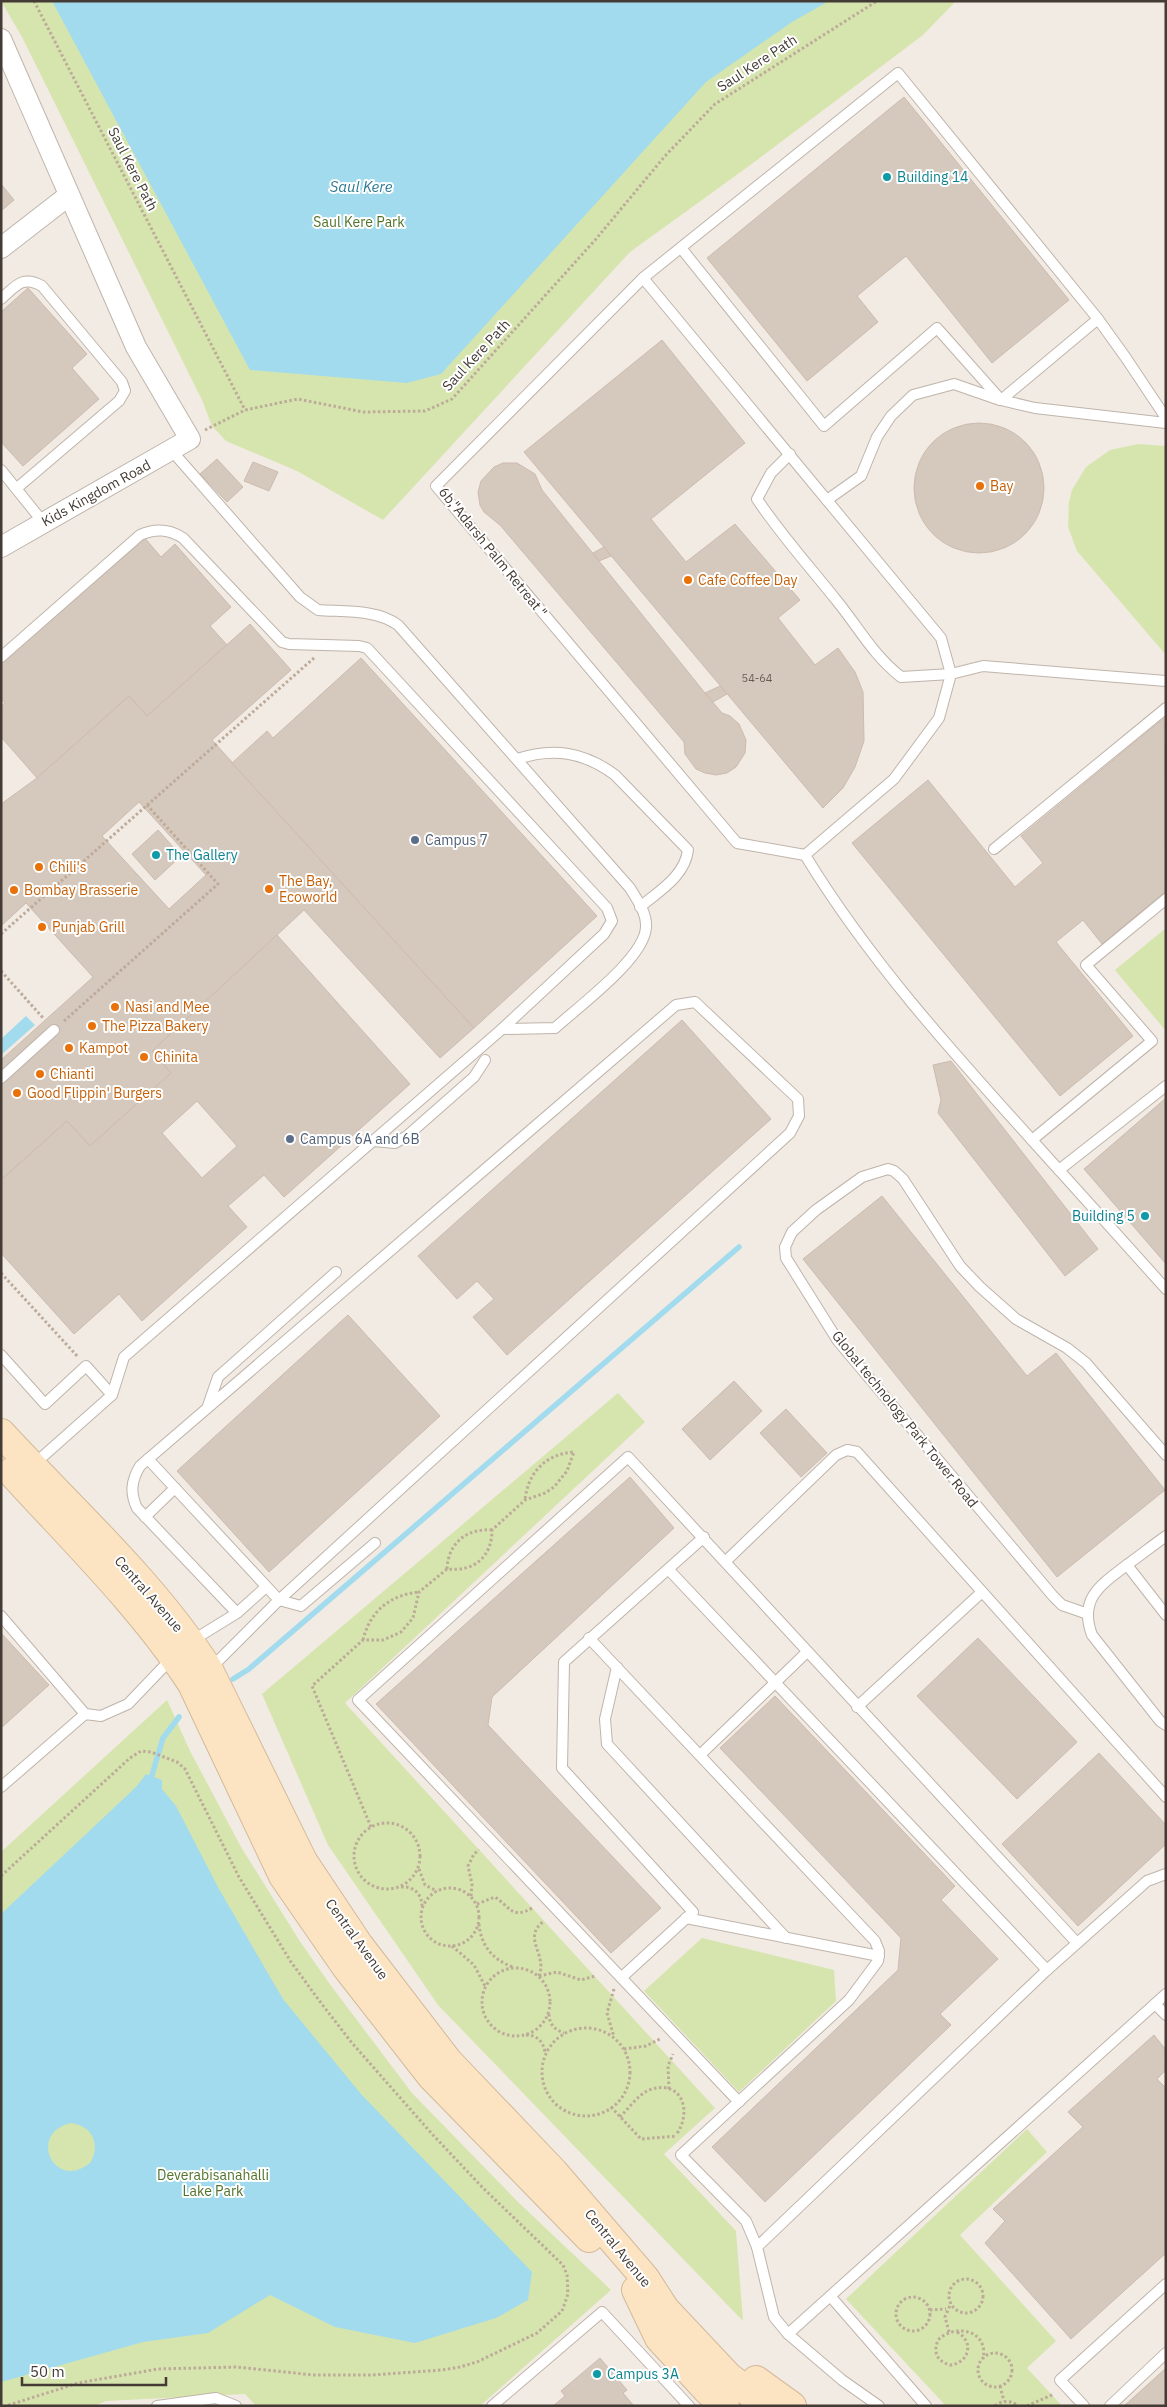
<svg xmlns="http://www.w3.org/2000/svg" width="1167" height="2407" font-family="'IBM Plex Sans',sans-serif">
<rect width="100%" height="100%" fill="#f1ebe4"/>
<g fill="#d6e5ae">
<polygon points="1,1 956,1 923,35 749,166 630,252 383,520 297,471 226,441 212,426 202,400 22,37"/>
<polygon points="1138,444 1166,446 1166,655 1077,551 1068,527 1069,502 1072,490 1086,467 1110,450"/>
<polygon points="1166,928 1166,1031 1115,970"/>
<polygon points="618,1393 645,1422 345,1703 715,2108 664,2154 736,2231 743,2321 438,2005 328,1845 262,1694"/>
<polygon points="167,1700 190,1751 241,1847 299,1940 329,1983 412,2093 518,2202 611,2290 480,2406 256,2406 245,2394 106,2401 94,2406 1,2406 1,1852"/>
<polygon points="702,1938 834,1970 836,2001 739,2092 644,1991"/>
<polygon points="1027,2129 1047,2152 960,2235 1056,2341 1027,2368 1062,2406 946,2406 846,2299"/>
</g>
<g fill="#a2dbed" fill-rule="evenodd">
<polygon points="52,1 829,1 792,22 706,82 441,374 407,383 250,370"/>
<polygon points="26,1016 35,1025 1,1055 1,1039"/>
<path d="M146 1774 162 1780V1789L176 1806 219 1889 283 1999 361 2094 532 2272 528 2300 496 2318 415 2343 335 2327 270 2295 208 2333 143 2342 1 2382V1914L136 1787ZM71 2123C93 2126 101 2145 90 2163 54 2192 27 2133 71 2123Z"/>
</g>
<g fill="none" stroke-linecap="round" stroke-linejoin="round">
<g stroke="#a2dbed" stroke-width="5.5">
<polyline points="233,1679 249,1669 739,1247"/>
<polyline points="152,1775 163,1738 179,1717"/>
</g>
</g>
<g fill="#d5c8bd" stroke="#cdbbae" fill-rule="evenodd">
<polygon points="904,97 1069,300 992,363 906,256 857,296 878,322 807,381 707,258"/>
<polygon points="1,184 14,200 1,211"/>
<polygon points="28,288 87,354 72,368 99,399 23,466 1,442 1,312"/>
<polygon points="662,340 745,443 651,519 686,562 735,524 800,600 778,618 815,665 838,648 855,672 863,692 864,741 855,767 843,788 823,808 524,452"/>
<circle cx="979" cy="488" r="65"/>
<polygon points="217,459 243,487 227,502 200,474"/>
<polygon points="253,462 278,472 269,491 244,481"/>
<polygon points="503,463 517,463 535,474 542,490 705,693 722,713 730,716 739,724 746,740 745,753 736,767 727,773 716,775 705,773 696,769 685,754 684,742 500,525 484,512 480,505 478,492 481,481 494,467"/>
<polygon points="143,536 161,557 175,544 231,607 210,626 227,645 147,716 129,696 37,778 1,737 1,706 5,703 1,699 1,663"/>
<polygon points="604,547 611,556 599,561 593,553"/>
<path d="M250 624 291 670 212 740 474 1028 440 1058 304 910 152 1051 171 1073 90 1146 67 1121 1 1180V1060L93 977 26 903 1 926V804L37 778 129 696 147 716ZM139 802 206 875 169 909 102 836Z"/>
<polygon points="361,658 597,916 474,1028 232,763 267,731 273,738"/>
<polygon points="720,686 727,694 713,702 705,693"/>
<polygon points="1164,718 1166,891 1102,944 1083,920 1056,942 1133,1036 1060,1096 852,843 928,780 1015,887 1043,863 1021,836"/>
<polygon points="158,830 181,856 155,880 132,854"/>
<path d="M277 935 410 1084 284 1197 264 1175 228 1206 247 1227 142 1321 119 1294 74 1334 1 1253V1180L67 1121 90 1146 171 1073 152 1051ZM197 1101 237 1146 202 1178 162 1133Z"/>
<polygon points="682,1020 771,1119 507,1355 473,1317 494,1299 477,1281 457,1299 418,1256"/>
<polygon points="951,1061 1098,1249 1065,1276 938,1113 941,1100 933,1065"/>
<polygon points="1166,1098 1166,1264 1084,1169"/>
<polygon points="882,1196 1027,1376 1056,1353 1165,1490 1057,1577 803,1259"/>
<polygon points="348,1315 440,1416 269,1572 177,1471"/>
<polygon points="734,1381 762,1411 710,1460 682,1429"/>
<polygon points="786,1409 827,1453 801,1477 760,1433"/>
<polygon points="630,1477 674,1528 492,1697 488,1725 661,1908 611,1953 376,1704"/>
<polygon points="1,1633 49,1685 1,1728"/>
<polygon points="978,1638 1077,1742 1017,1799 917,1696"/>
<polygon points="775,1696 955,1886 941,1900 998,1959 940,2014 951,2025 765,2202 712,2147 898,1970 901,1938 720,1748"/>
<polygon points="1099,1753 1166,1825 1166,1844 1078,1926 1002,1844"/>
<polygon points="1154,2035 1166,2050 1166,2070 1157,2079 1166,2088 1166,2253 1071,2339 985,2243 1005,2221 993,2209 1083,2127 1068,2112"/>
<polygon points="600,2358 627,2390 623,2393 634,2406 553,2406 565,2396 561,2391"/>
<polygon points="1166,2368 1166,2406 1124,2406"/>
</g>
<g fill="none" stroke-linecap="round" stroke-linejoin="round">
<defs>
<g id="lane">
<polyline points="681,248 824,426 937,328 1001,400"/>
<polygon points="643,278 941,638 951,674 939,718 894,779 805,855 737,843 436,486"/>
<polyline points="643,278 898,73 1098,319"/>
<path d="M1 299C16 286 22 275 42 286L122 382 125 391 119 401 17 488"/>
<polyline points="1166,418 1126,358 1098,319 1001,400 1035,408 1166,423"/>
<path d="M172 451 300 597 318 610C344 612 376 609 398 625L630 888C637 900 647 913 646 927 645 958 578 1007 555 1028L502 1029"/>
<path d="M790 454 771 473 757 499C781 535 810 567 837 601 859 628 873 655 901 677L951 674 983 666 1166 681"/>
<polyline points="1,470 43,522"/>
<polyline points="827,500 861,476 877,437 891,416 913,395 954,384 1000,400"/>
<path d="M1 657 140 535C156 528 169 529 183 538L282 642 289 644 359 646 367 648 607 908 612 921 604 934 502 1029 124 1357 112 1395 32 1466"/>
<path d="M517 759C553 747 584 752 615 775L688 850C685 876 659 891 640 907"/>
<polyline points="994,849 1166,708"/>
<path d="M805 855C875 970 969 1070 1059 1170L1166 1086"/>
<polyline points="1,1078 54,1030"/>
<polyline points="1032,1140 1152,1041 1086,965 1166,899"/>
<polyline points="374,1141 395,1143 407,1136 474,1077 485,1060"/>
<polyline points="1059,1170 1166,1289"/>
<polyline points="1,1355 45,1404 86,1366 112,1395"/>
<polyline points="208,1406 218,1377 336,1272"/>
<polyline points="148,1459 279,1600 301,1606 375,1543"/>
<polyline points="145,1517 175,1488"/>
<path d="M1166 1536C1153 1545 1141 1555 1128 1564 1102 1584 1078 1598 1092 1635L1160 1721 1166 1725"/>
<polyline points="726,1561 836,1455 847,1450 857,1452 1166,1797"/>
<polyline points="1127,1565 1166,1615"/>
<polyline points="669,1570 1047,1970"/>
<polyline points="1088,1614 1062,1605 1053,1596 838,1341 786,1258 785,1247 792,1232 816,1210 862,1177 888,1169 894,1171 903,1179 960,1266 980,1287 1016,1319 1067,1348 1086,1363 1166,1455"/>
<polyline points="1,1616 85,1714"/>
<polyline points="589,1638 875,1941 879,1951 878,1961 849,2000 681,2155 746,2221 757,2247"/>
<polyline points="190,1642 237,1613 266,1587"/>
<polyline points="617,1667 605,1719 607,1744 786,1938"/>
<path d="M209 1670 279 1600 790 1133 799 1116 798 1099 695 1002 676 1005 140 1466C131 1481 130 1493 137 1508L237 1613"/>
<polyline points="857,1707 982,1592"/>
<polyline points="700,1755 807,1652"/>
<polyline points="1,1787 85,1714 101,1716 128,1704 172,1658"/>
<polyline points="686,1918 879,1956"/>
<polyline points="622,1977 693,1912 562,1768 564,1662 704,1537"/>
<polyline points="1155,2004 1166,2015"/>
<polyline points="739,2102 358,1700 628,1457 1077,1943"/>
<polyline points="831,2297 926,2406"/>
<polyline points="788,2334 1166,1994"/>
<polyline points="157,2406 216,2398 236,2406"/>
<polyline points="492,2406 602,2312 689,2406"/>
<polyline points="879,2406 842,2380 788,2334 774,2317 757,2247 1047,1970 1147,1881 1166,1874"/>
<polyline points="1084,2406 1060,2380 1166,2284"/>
<polyline points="1110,2406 1166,2353"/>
</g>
<g id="street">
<polyline points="1,39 136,347 190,439 1,547"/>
<polyline points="1,248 68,196"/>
</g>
<g id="secondary">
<path d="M1 1433C71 1509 154 1583 209 1670L303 1861 359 1945 448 2061 554 2172 645 2278 665 2309 729 2377 767 2406"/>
<path d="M11 1472C73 1540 142 1607 192 1684L283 1876 346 1967 431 2076 589 2238"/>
<polyline points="636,2290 659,2338 707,2390 725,2406"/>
<polyline points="756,2380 792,2406"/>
</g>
</defs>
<use href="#lane" stroke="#bfb4aa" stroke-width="12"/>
<use href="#street" stroke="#bfb4aa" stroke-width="22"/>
<use href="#secondary" stroke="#d3b998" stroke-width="30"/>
<g stroke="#bdaa99" stroke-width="3" stroke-dasharray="2.5 2.5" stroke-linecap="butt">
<polyline points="34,1 245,410"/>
<polyline points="205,430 245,410 298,399 363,412 425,411 452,399 596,239 665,156 715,104 877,1"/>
<polyline points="1,934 314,658"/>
<polyline points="1,971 44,1019"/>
<polyline points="64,1021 218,884 147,805"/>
<polyline points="1,1273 78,1357"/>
<path d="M447 1569C448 1543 467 1528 492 1530"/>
<path d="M363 1640C370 1611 390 1595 419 1592"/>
<circle cx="387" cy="1856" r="33"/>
<path d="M371 1827 312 1686 363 1640H383L401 1632 413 1618 419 1592 447 1569C474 1572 492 1557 492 1530L525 1500 545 1493 554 1487 567 1471 574 1452C546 1454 528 1472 525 1500"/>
<polyline points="419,1869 425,1885 437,1891"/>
<polyline points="1,1876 130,1758 141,1751 151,1752 177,1762 185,1769 239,1877 291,1962 321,2003 352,2043 433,2135 483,2188 563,2265 567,2275 568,2294 562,2311 537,2333 477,2362 460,2367 442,2370 372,2375 314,2375 236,2367 158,2369 78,2383 6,2406"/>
<path d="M401 1887C414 1886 422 1894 422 1907"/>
<circle cx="450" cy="1917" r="29"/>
<polyline points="471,1896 472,1884 468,1866 474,1854 479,1850"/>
<path d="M477 1904 495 1897C509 1906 512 1920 532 1908"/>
<path d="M479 1924C481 1946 493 1960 513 1967"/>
<polyline points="452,1946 474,1965 485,1986"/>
<circle cx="516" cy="2002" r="34"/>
<path d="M539 1976C548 1954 521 1938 544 1921"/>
<polyline points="539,1976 557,1972 581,1980 595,1976"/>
<polyline points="614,1989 607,2013 614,2037"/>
<path d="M549 2014C549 2024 555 2030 564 2033"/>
<circle cx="586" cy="2072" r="44"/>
<path d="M526 2035C537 2035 544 2042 545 2053"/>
<polyline points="624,2049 646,2046 660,2039"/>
<polyline points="669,2089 668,2066 673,2054"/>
<polyline points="611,2107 641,2139 677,2136"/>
<path d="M620 2117C629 2108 638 2095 649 2090 682 2078 693 2112 676 2135"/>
<circle cx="966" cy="2296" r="17"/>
<circle cx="913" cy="2314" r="17"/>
<polyline points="930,2310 946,2309"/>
<polyline points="949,2332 945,2317 951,2303"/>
<path d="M957 2332C975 2342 969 2363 950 2365 937 2361 933 2353 938 2340 955 2323 989 2330 983 2359"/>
<circle cx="995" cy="2370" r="17"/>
<polyline points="1000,2386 1004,2401"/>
<path d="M995 2406C1002 2400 1011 2400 1018 2406"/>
<polyline points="1027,2406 1054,2394"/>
</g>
<use href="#lane" stroke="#fff" stroke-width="10"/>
<use href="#street" stroke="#fff" stroke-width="20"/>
<use href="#secondary" stroke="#fce4c3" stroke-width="28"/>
</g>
<g fill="#0f9aa8" stroke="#fff" stroke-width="2">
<circle cx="887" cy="177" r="5"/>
<circle cx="156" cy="855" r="5"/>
<circle cx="1145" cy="1216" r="5"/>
<circle cx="597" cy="2374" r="5"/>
</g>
<g fill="#e8710a" stroke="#fff" stroke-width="2">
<circle cx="980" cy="486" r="5"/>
<circle cx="688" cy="580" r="5"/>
<circle cx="39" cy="867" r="5"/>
<circle cx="269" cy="889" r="5"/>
<circle cx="14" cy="890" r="5"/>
<circle cx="42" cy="927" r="5"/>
<circle cx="115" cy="1007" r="5"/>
<circle cx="92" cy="1026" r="5"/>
<circle cx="69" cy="1048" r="5"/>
<circle cx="144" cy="1057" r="5"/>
<circle cx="40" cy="1074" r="5"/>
<circle cx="17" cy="1093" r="5"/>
</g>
<g fill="#5c6f8a" stroke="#fff" stroke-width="2">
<circle cx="415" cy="840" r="5"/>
<circle cx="290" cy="1139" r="5"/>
</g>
<g text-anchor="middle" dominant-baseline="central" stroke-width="4" stroke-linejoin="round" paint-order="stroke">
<g font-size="11" fill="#685e56">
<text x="757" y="678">54-64</text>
</g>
<g font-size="14" fill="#433b34" stroke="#fff">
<text transform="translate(757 63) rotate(-33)">Saul Kere Path</text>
<text transform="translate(133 169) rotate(63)">Saul Kere Path</text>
<text transform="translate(476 355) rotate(-47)">Saul Kere Path</text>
<text transform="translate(96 493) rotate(-29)">Kids Kingdom Road</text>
<text transform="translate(493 552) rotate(51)">6b,"Adarsh Palm Retreat "</text>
<text transform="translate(905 1419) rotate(51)">Global technology Park Tower Road</text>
<text transform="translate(149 1594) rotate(49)">Central Avenue</text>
<text transform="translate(357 1939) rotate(54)">Central Avenue</text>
<text transform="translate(618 2248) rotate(51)">Central Avenue</text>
</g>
<g font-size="14" fill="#0d838f" stroke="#fff" text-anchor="start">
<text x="897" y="177">Building 14</text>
<text x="166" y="855">The Gallery</text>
<text x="1135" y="1216" text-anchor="end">Building 5</text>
<text x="607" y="2374">Campus 3A</text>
</g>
<g font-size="14" fill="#52722a" stroke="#fff">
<text x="359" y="222">Saul Kere Park</text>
<text x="213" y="2175">Deverabisanahalli<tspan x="213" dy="16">Lake Park</tspan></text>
</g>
<g font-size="14" fill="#c56008" stroke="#fff" text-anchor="start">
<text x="990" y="486">Bay</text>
<text x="698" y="580">Cafe Coffee Day</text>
<text x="49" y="867">Chili's</text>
<text x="279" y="881">The Bay,<tspan x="279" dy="16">Ecoworld</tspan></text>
<text x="24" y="890">Bombay Brasserie</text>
<text x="52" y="927">Punjab Grill</text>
<text x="125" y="1007">Nasi and Mee</text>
<text x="102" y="1026">The Pizza Bakery</text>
<text x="79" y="1048">Kampot</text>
<text x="154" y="1057">Chinita</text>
<text x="50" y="1074">Chianti</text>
<text x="27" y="1093">Good Flippin' Burgers</text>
</g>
<g font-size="14" fill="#4e5e75" stroke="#fff" text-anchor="start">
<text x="425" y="840">Campus 7</text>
<text x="300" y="1139">Campus 6A and 6B</text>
</g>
<g font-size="15" font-style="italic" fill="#2d7a93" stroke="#fff">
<text x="361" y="186">Saul Kere</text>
</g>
</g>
<rect width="1167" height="2407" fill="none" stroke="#433b34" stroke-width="5"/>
<path d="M22 2377v8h144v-8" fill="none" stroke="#433b34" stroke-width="2.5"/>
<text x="30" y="2377" font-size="15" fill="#433b34" stroke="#ffffff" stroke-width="4" paint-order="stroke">50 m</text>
</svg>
